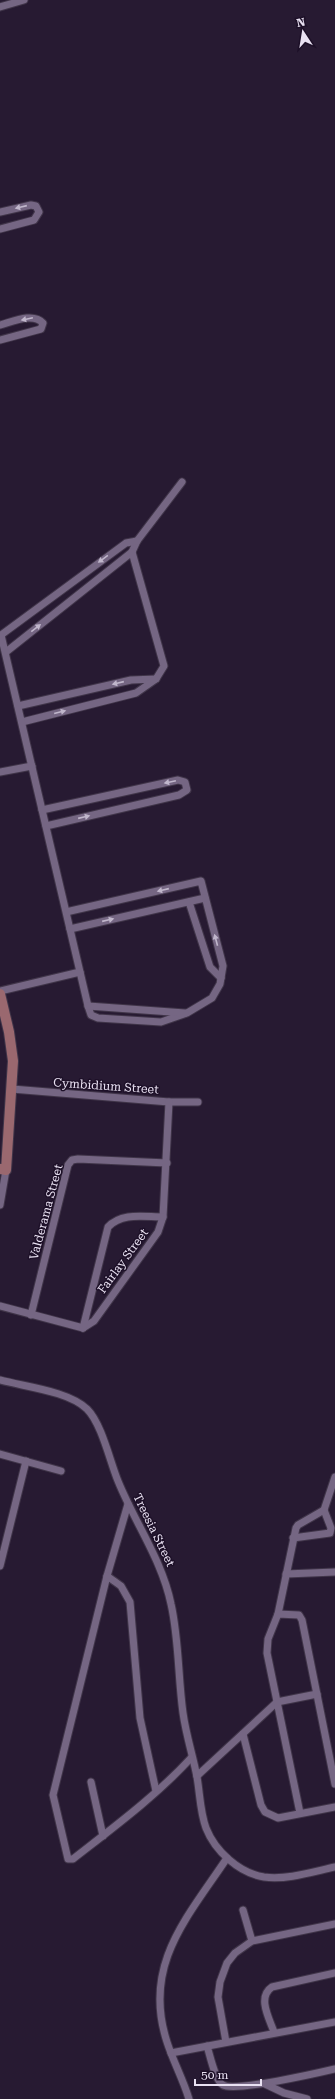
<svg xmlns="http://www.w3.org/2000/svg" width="335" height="2099" font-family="'Roboto Serif',serif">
<rect width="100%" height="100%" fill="#271a32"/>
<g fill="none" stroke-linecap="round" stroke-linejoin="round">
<defs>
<g id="street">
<polyline points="0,7 24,0"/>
<polyline points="0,212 31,205 36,206 39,212 34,220 0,229"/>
<path d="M0 325C12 322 33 312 43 323L41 329 0 340"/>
<polyline points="6,652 132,552 137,541 182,482"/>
<polyline points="18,706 131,680 156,679"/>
<polyline points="22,722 136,693 156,679 164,666 132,552"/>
<polyline points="0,772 32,766"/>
<polyline points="42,810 178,780 185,782 187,790 179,795 46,826"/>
<polyline points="189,902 210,967 221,978"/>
<polyline points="66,912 201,881 223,966 220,984 212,998 187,1013 161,1022 98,1018 91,1015 88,1006 1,635 126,543 137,541"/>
<polyline points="70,929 205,898"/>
<polyline points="0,991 80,972"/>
<polyline points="88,1006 185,1013"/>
<polyline points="12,1089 169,1102 198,1102"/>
<polyline points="0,1205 6,1170"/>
<polyline points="0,1306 83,1328"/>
<polyline points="31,1315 68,1165 72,1160 78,1159 167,1163"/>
<polyline points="83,1328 94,1321 158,1232 163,1217 169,1102"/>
<path d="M83 1328 108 1227C122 1212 144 1217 163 1217"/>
<path d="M0 1380C26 1387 68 1391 87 1409 102 1424 110 1462 118 1481 135 1523 162 1560 171 1604 179 1639 178 1677 183 1713 186 1735 193 1756 197 1777 200 1794 200 1812 206 1828 215 1851 239 1873 264 1877 287 1880 312 1872 335 1867"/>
<polyline points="0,1454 61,1471"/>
<path d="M128 1504 107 1576 53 1795 68 1859H73C114 1827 156 1796 191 1758"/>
<polyline points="293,1538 330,1533 331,1528 324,1510"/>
<polyline points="0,1566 26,1461"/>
<polyline points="286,1574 335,1572"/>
<polyline points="107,1576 121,1586 130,1602 140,1718 156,1791"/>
<polyline points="278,1614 296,1528 298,1525 324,1510 335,1477"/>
<polyline points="243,1734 261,1805 265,1812 278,1818 335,1807"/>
<polyline points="197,1776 277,1702 317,1694"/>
<polyline points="91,1782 103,1836"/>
<polyline points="300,1813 267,1653 268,1639 278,1614 299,1615 302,1620 335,1784"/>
<polyline points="243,1910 252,1941"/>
<path d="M274 2032C269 2018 257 1997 272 1987L335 1973"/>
<polyline points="226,2042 218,1997 220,1982 227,1963 235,1953 252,1941 335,1924"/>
<path d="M207 2046C210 2055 215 2081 223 2085 235 2092 318 2073 335 2069"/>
<polyline points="171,2053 335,2022"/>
<polyline points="265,2084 284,2093 307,2099"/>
<path d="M189 2099C183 2079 173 2061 167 2042 142 1965 187 1918 227 1858"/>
</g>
<polyline id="secondary" points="0,994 9,1032 13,1061 6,1170 0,1169"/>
</defs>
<use href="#street" stroke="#403549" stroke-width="9"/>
<use href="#secondary" stroke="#403549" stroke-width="12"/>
<use href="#street" stroke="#756683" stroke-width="7"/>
<use href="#secondary" stroke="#9a686f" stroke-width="10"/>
</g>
<defs><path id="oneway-solid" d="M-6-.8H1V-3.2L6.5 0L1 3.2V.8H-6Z"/></defs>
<g fill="#c0b6cb">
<use href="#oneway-solid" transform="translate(21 207) rotate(167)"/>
<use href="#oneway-solid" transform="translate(27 319) rotate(168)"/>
<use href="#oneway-solid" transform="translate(103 559) rotate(144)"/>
<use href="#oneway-solid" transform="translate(36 628) rotate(-38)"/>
<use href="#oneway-solid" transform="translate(118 683) rotate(167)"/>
<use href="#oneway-solid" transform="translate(60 712) rotate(-14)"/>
<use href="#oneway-solid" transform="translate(170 782) rotate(168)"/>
<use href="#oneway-solid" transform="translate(84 817) rotate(-13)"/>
<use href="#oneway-solid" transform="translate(163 890) rotate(167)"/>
<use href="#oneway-solid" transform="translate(108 920) rotate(-13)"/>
<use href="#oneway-solid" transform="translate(216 940) rotate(-105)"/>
</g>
<g text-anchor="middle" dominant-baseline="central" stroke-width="3" stroke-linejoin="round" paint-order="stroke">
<g font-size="12" fill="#e9e1f2" stroke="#1d1028">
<text transform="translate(106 1086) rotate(4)">Cymbidium Street</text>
<text transform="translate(46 1212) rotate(-75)">Valderama Street</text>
<text transform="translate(123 1261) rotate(-54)">Fairlay Street</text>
<text transform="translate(154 1530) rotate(64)">Treesia Street</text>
</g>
</g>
<g transform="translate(303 32) rotate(348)" stroke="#1d1028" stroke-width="3" paint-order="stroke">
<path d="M0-3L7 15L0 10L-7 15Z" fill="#e9e1f2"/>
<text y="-6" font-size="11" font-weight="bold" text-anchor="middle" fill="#e9e1f2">N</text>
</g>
<path d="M195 2079v6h66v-6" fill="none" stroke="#e9e1f2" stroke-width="2"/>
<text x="201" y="2079" font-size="12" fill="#e9e1f2" stroke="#1d1028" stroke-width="3" paint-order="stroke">50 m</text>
</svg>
